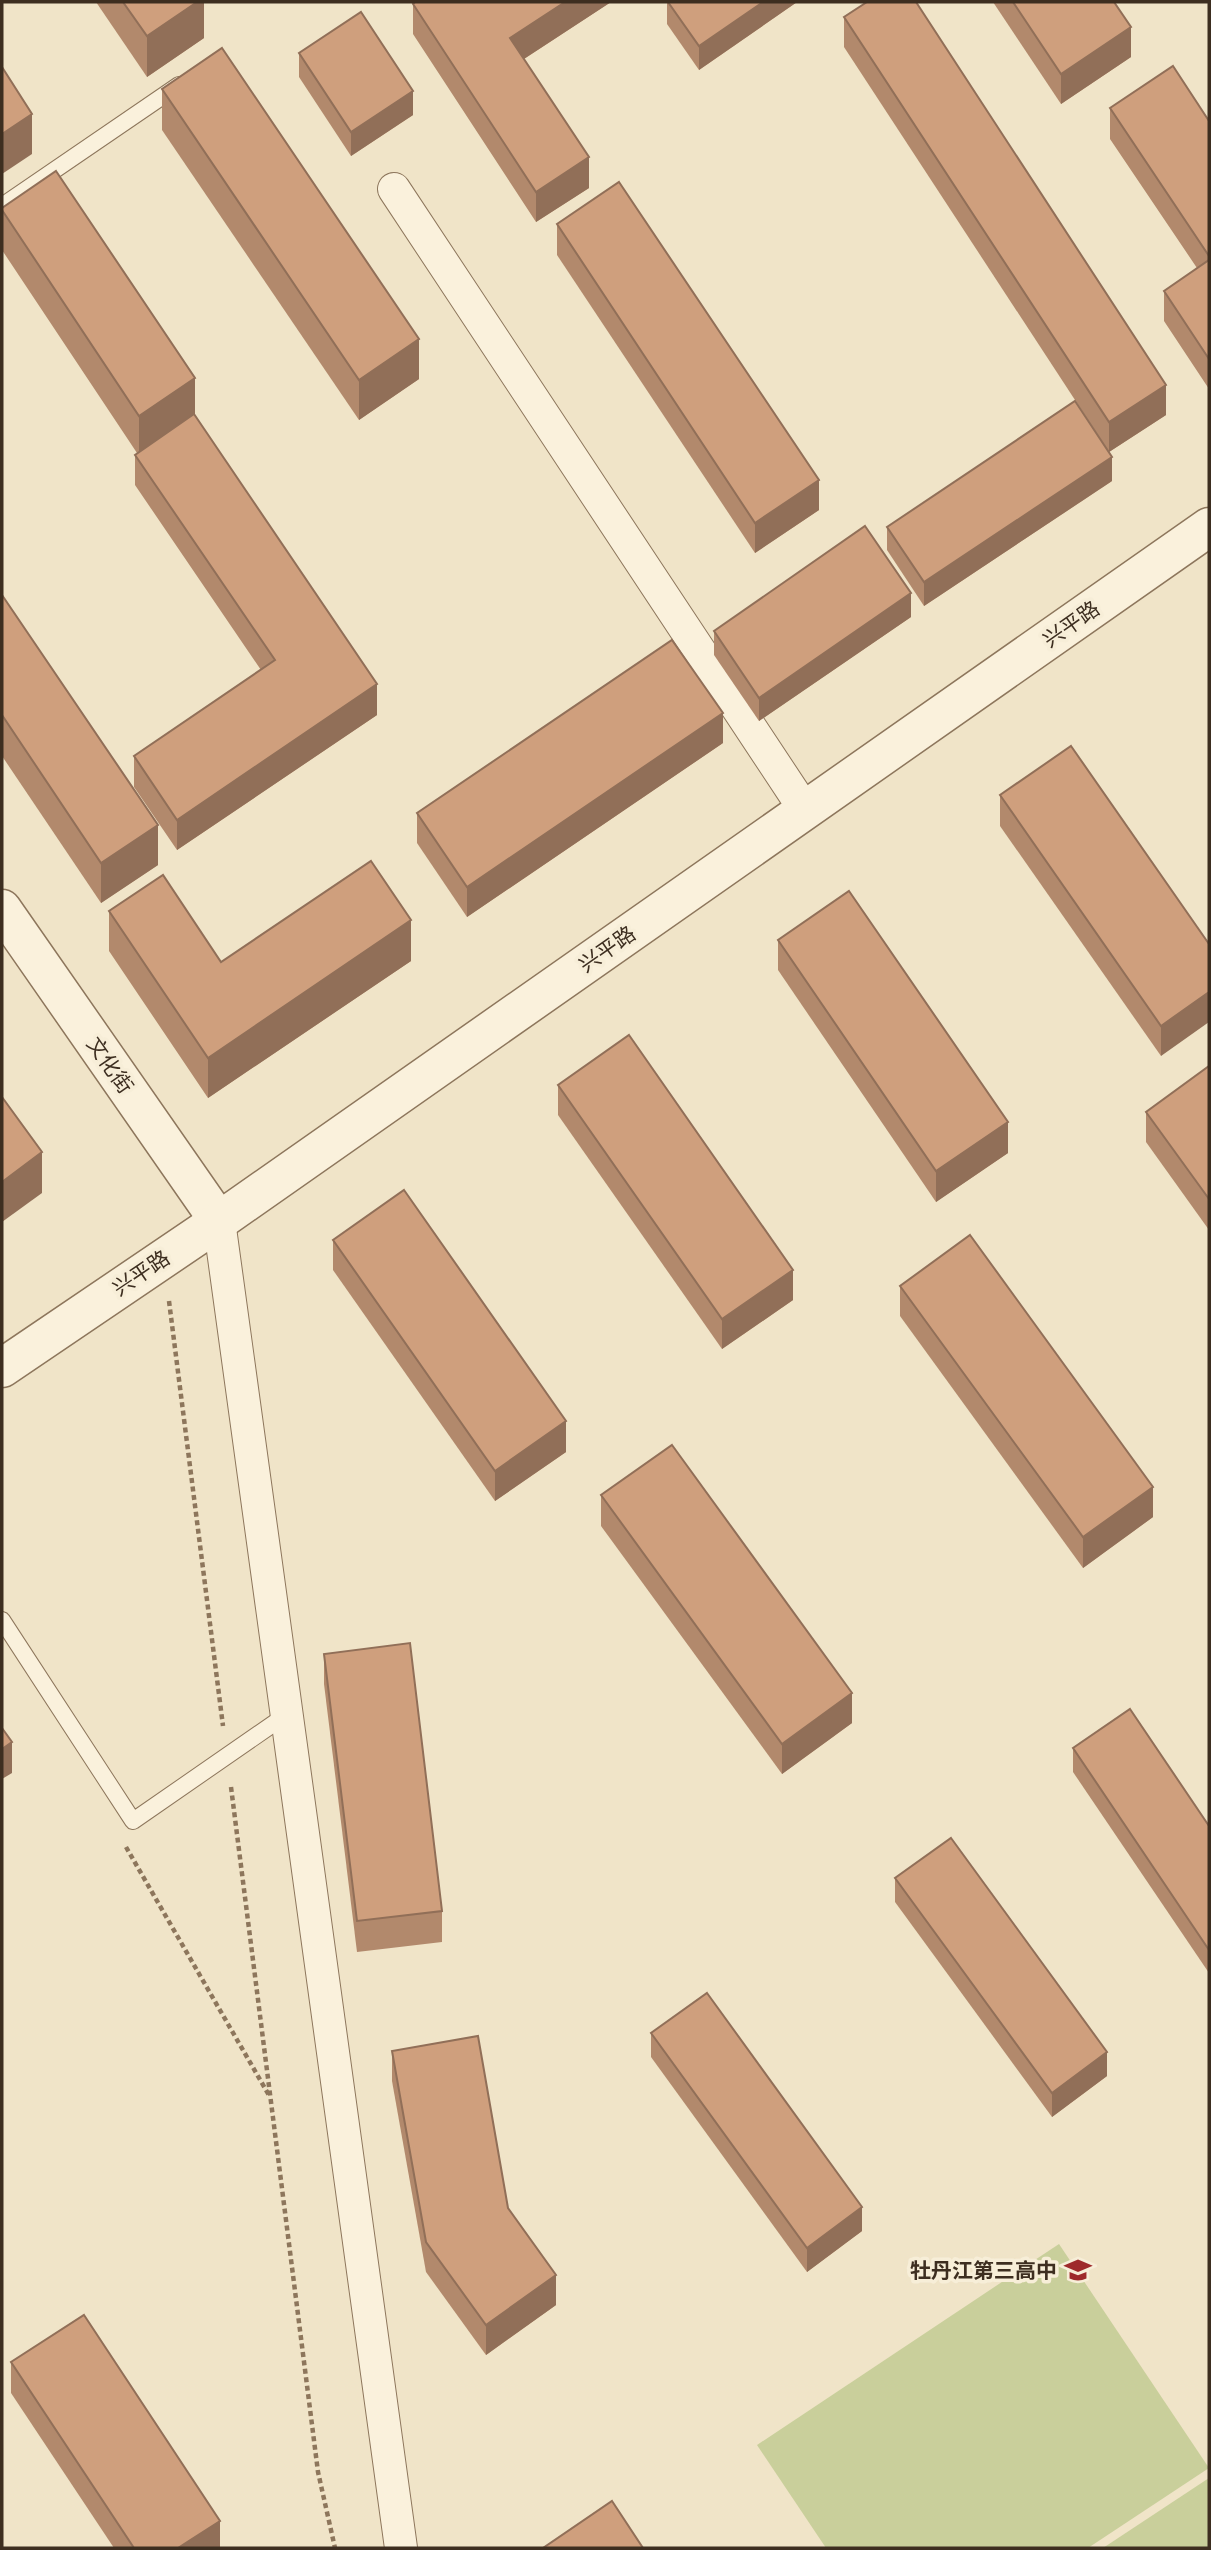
<svg xmlns="http://www.w3.org/2000/svg" width="1211" height="2550" font-family="'Source Serif 4','Noto Sans SC',serif">
<rect width="100%" height="100%" fill="#f0e4c8"/>
<g fill="#c9cf9b">
<polygon points="1059,2244 1209,2468 1088,2548 826,2548 757,2445"/>
<polygon points="1209,2478 1209,2548 1103,2548"/>
</g>
<g fill="none" stroke-linecap="round" stroke-linejoin="round">
<defs>
<g id="service">
<polyline points="2,206 179,85"/>
<polyline points="2,1620 133,1821 286,1715"/>
</g>
<g id="minor">
<polyline points="394,189 805,810"/>
<polyline points="219,1221 401,2548"/>
</g>
<g id="tertiary">
<polyline points="2,909 219,1221"/>
<polyline points="2,1368 219,1221 1209,527"/>
</g>
</defs>
<use href="#service" stroke="#8d765c" stroke-width="18"/>
<use href="#minor" stroke="#8d765c" stroke-width="34"/>
<use href="#tertiary" stroke="#8d765c" stroke-width="41"/>
<g stroke="#8d765c" stroke-width="4.5" stroke-dasharray="5 3.5" stroke-linecap="butt">
<polyline points="169,1301 223,1726"/>
<polyline points="231,1787 318,2472 335,2548"/>
<polyline points="126,1847 270,2097"/>
</g>
<use href="#service" stroke="#faf1dc" stroke-width="16"/>
<use href="#minor" stroke="#faf1dc" stroke-width="32"/>
<use href="#tertiary" stroke="#faf1dc" stroke-width="38"/>
</g>
<g fill="#b2896c">
<polygon points="96,2 204,2 204,38 147,77"/>
<polygon points="415,2 611,2 524,59 589,188 536,222 413,34 413,4"/>
<polygon points="667,2 797,2 699,70 667,24"/>
<polygon points="993,2 1114,2 1131,57 1061,104"/>
<polygon points="844,17 1166,415 1109,452 844,47"/>
<polygon points="299,53 413,115 351,156 299,77"/>
<polygon points="162,89 419,379 359,420 162,130"/>
<polygon points="1110,108 1209,121 1209,389 1164,321 1164,291 1197,268 1110,139"/>
<polygon points="2,208 195,415 377,715 177,850 134,787 134,756 261,670 135,485 135,455 137,453 2,250"/>
<polygon points="557,224 819,510 755,553 557,255"/>
<polygon points="1112,481 924,606 887,550 887,527"/>
<polygon points="2,595 158,865 101,903 2,756"/>
<polygon points="911,617 759,721 714,655 714,631"/>
<polygon points="723,743 467,917 417,843 417,813"/>
<polygon points="1000,795 1209,944 1161,1056 1000,826"/>
<polygon points="109,911 221,962 411,961 208,1098 109,951"/>
<polygon points="778,940 1008,1153 936,1202 778,970"/>
<polygon points="1209,1066 1209,1230 1146,1142 1146,1112"/>
<polygon points="558,1085 793,1300 722,1349 558,1115"/>
<polygon points="333,1240 566,1452 495,1501 333,1270"/>
<polygon points="900,1286 1153,1517 1083,1568 900,1316"/>
<polygon points="601,1495 852,1723 782,1774 601,1526"/>
<polygon points="324,1654 442,1911 442,1942 357,1952 324,1684"/>
<polygon points="1073,1748 1209,1826 1209,1973 1073,1772"/>
<polygon points="895,1878 1107,2076 1052,2117 895,1902"/>
<polygon points="651,2033 862,2231 807,2272 651,2057"/>
<polygon points="392,2051 508,2208 556,2305 486,2355 426,2272 392,2081"/>
<polygon points="11,2362 220,2548 114,2548 11,2393"/>
</g>
<g fill="#916f58">
<polygon points="197,2 204,2 204,38 147,77 147,36"/>
<polygon points="565,2 611,2 510,68 510,38"/>
<polygon points="763,2 797,2 699,70 699,46"/>
<polygon points="1131,27 1131,57 1061,104 1061,74"/>
<polygon points="413,91 413,115 351,156 351,132"/>
<polygon points="32,114 32,154 2,174 2,134"/>
<polygon points="589,157 589,188 536,222 536,192"/>
<polygon points="419,339 419,379 359,420 359,380"/>
<polygon points="195,378 195,419 139,456 139,416"/>
<polygon points="1166,385 1166,415 1109,452 1109,422"/>
<polygon points="1112,457 1112,481 924,606 924,582"/>
<polygon points="819,480 819,510 755,553 755,523"/>
<polygon points="911,593 911,617 759,721 759,698"/>
<polygon points="377,684 377,715 177,850 177,820"/>
<polygon points="723,713 723,743 467,917 467,887"/>
<polygon points="158,825 158,865 101,903 101,863"/>
<polygon points="411,920 411,961 208,1098 208,1058"/>
<polygon points="1209,992 1209,1022 1161,1056 1161,1026"/>
<polygon points="1008,1122 1008,1153 936,1202 936,1171"/>
<polygon points="42,1152 42,1193 2,1222 2,1182"/>
<polygon points="793,1270 793,1300 722,1349 722,1319"/>
<polygon points="566,1421 566,1452 495,1501 495,1471"/>
<polygon points="1153,1487 1153,1517 1083,1568 1083,1537"/>
<polygon points="852,1693 852,1723 782,1774 782,1744"/>
<polygon points="12,1742 12,1773 2,1779 2,1749"/>
<polygon points="1107,2052 1107,2076 1052,2117 1052,2093"/>
<polygon points="862,2207 862,2231 807,2272 807,2248"/>
<polygon points="556,2275 556,2305 486,2355 486,2325"/>
<polygon points="220,2521 220,2548 178,2548"/>
</g>
<g fill="#cf9f7d" stroke="#916f58" stroke-width="2">
<polygon points="123,2 197,2 147,36"/>
<polygon points="415,2 565,2 510,38 589,157 536,192 413,4"/>
<polygon points="668,2 763,2 699,46"/>
<polygon points="867,2 916,2 1166,385 1109,422 844,17"/>
<polygon points="1013,2 1114,2 1131,27 1061,74"/>
<polygon points="361,12 413,91 351,132 299,53"/>
<polygon points="222,48 419,339 359,380 162,89"/>
<polygon points="1173,66 1209,121 1209,256 1110,108"/>
<polygon points="2,67 32,114 2,134"/>
<polygon points="56,171 195,378 139,416 2,210 2,208"/>
<polygon points="619,182 819,480 755,523 557,224"/>
<polygon points="1209,260 1209,359 1164,291"/>
<polygon points="1075,401 1112,457 924,582 887,527"/>
<polygon points="194,414 377,684 177,820 134,756 275,660 135,455"/>
<polygon points="865,526 911,593 759,698 714,631"/>
<polygon points="2,595 158,825 101,863 2,715"/>
<polygon points="672,640 723,713 467,887 417,813"/>
<polygon points="1071,746 1209,944 1209,992 1161,1026 1000,795"/>
<polygon points="371,861 411,920 208,1058 109,911 163,875 221,962"/>
<polygon points="849,891 1008,1122 936,1171 778,940"/>
<polygon points="629,1035 793,1270 722,1319 558,1085"/>
<polygon points="1209,1066 1209,1199 1146,1112"/>
<polygon points="2,1097 42,1152 2,1182"/>
<polygon points="404,1190 566,1421 495,1471 333,1240"/>
<polygon points="970,1235 1153,1487 1083,1537 900,1286"/>
<polygon points="672,1445 852,1693 782,1744 601,1495"/>
<polygon points="410,1643 442,1911 357,1921 324,1654"/>
<polygon points="1130,1709 1209,1826 1209,1950 1073,1748"/>
<polygon points="2,1728 12,1742 2,1749"/>
<polygon points="951,1838 1107,2052 1052,2093 895,1878"/>
<polygon points="707,1993 862,2207 807,2248 651,2033"/>
<polygon points="478,2036 508,2208 556,2275 486,2325 426,2242 392,2051"/>
<polygon points="84,2315 220,2521 178,2548 134,2548 11,2362"/>
<polygon points="612,2501 643,2548 543,2548"/>
</g>
<defs>
<symbol id="school-bare" viewBox="-9 -9 18 18"><path d="M0-5L7-2L0 1L-7-2ZM-4 1L0 2.5L4 1V4Q0 6-4 4Z" fill="#9e2a2b" stroke="#f7eed8" stroke-width="2.5" paint-order="stroke"/></symbol>
</defs>
<g fill-rule="evenodd">
<use href="#school-bare" x="1059" y="2251" width="38" height="38"/>
</g>
<g text-anchor="middle" dominant-baseline="central" stroke-width="7" stroke-linejoin="round" paint-order="stroke">
<g font-size="21" fill="#3d2e20" stroke="#f7eed8">
<text transform="translate(1071 624) rotate(-35)">兴平路</text>
<text transform="translate(607 949) rotate(-35)">兴平路</text>
<text transform="translate(110 1065) rotate(55)">文化街</text>
<text transform="translate(141 1273) rotate(-34)">兴平路</text>
</g>
<g font-size="21" font-weight="bold" fill="#3d2e20" stroke="#f7eed8" text-anchor="end">
<text x="1057" y="2270">牡丹江第三高中</text>
</g>
</g>
<rect width="1211" height="2550" fill="none" stroke="#3d2e20" stroke-width="7"/>
</svg>
